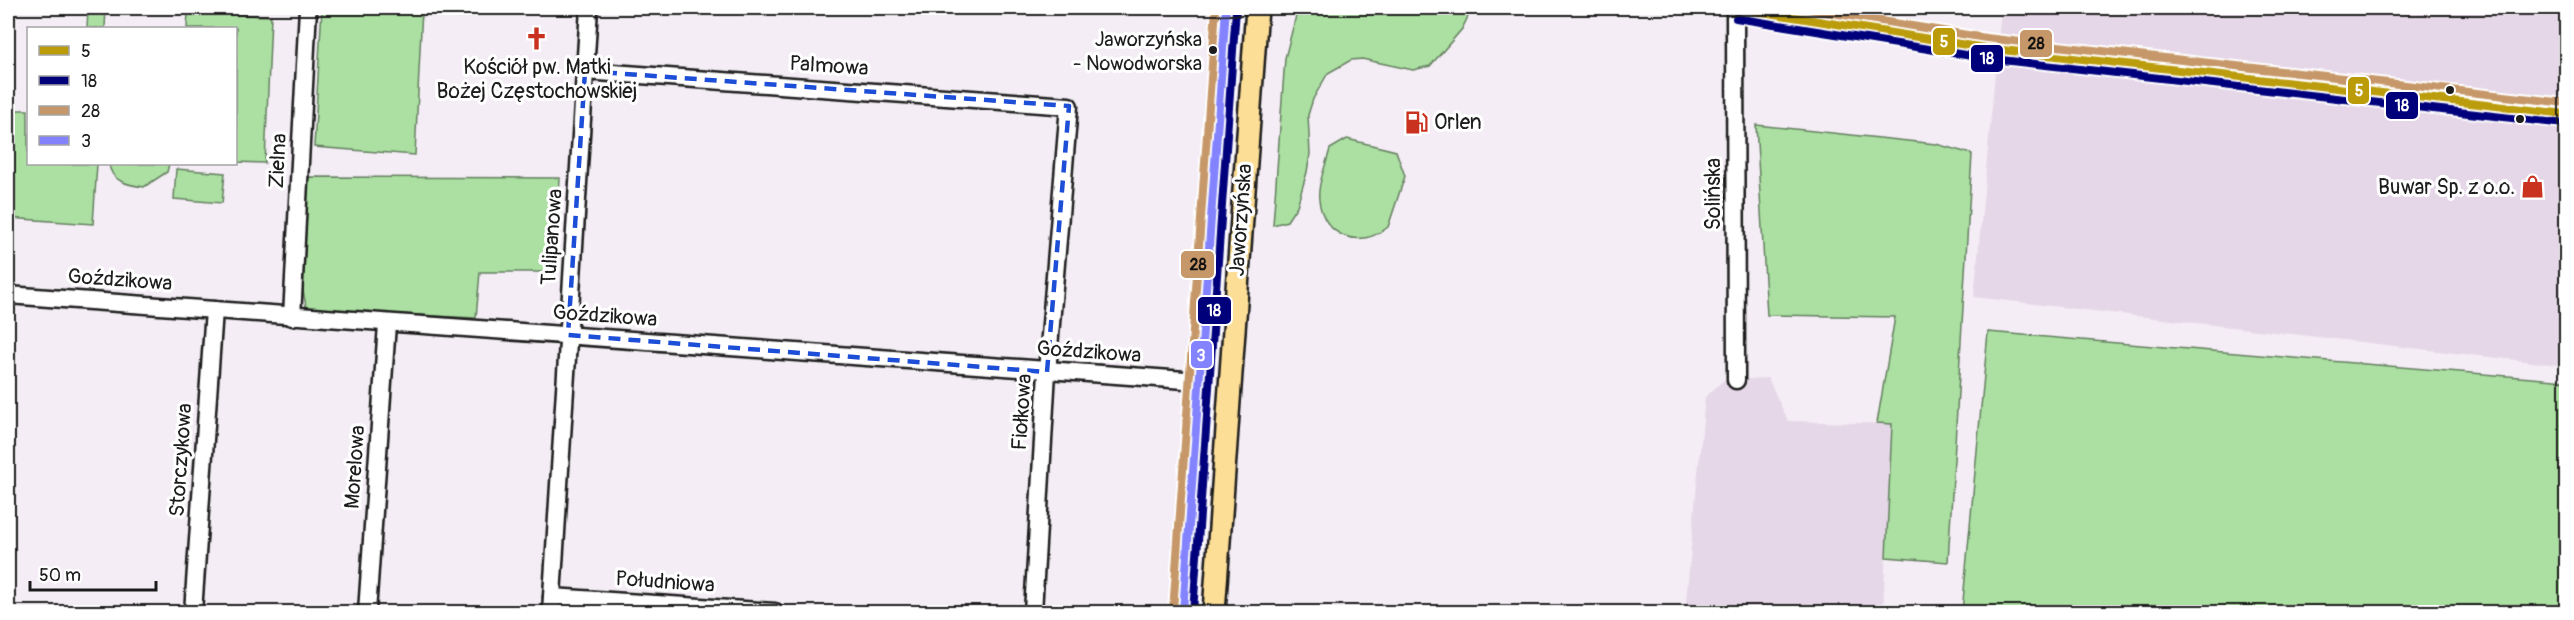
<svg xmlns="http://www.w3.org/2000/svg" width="2574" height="620" font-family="Pangolin,sans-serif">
<rect width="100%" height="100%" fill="#f4edf5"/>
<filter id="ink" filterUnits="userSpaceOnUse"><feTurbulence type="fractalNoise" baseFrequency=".0167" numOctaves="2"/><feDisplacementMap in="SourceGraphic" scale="12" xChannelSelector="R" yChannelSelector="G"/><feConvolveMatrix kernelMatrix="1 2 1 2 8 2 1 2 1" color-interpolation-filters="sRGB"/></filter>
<g filter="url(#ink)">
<g fill="#e6d7e8">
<polygon points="2049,8 2566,8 2566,366 1974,297 2001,9 2047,12"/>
<polygon points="1768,378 1788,421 1892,424 1883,612 1685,612 1705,397 1724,380"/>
</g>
<g fill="#abe0a2" stroke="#647e5f" stroke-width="1.5">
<polygon points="78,8 106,8 105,28 87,28 88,9"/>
<polygon points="322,8 422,8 415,155 314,147"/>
<polygon points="1298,8 1472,8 1462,29 1430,66 1413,70 1362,59 1351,60 1328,73 1313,99 1308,115 1310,154 1307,172 1297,206 1287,221 1273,225 1285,58"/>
<polygon points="188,13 271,16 265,163 236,162 236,28 187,28"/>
<polygon points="16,110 28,110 28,164 97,164 93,224 8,218 8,127 15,128"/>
<polygon points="1756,125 1936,144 1972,154 1948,562 1886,557 1892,424 1877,423 1895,317 1767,315"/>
<path d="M1347 139 1396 151 1405 176 1388 227C1360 250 1323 237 1319 200 1317 185 1326 165 1330 149Z"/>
<path d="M109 164H169L167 172 144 187C129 185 111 182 109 164Z"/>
<polygon points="176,169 225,173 222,203 174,199"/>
<polygon points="308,177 560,178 555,272 480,272 476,318 315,310 306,306 303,291"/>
<polygon points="1988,332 2566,381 2566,612 1962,612"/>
</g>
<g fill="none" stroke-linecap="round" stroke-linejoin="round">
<defs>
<g id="minor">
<polyline points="1735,8 1736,380"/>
<polyline points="1738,8 1985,48 2566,114"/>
<polyline points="585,71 1069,106 1047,372 1033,612"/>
<polyline points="8,295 1199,381"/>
<polyline points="292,317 308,8"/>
<polyline points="552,597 775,612"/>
<polyline points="193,612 214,310"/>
<polyline points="367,612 387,324"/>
<polyline points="551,612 589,8"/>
</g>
<g id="major">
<polyline points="1183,612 1226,8"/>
<polyline points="1214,612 1257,8"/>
</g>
</defs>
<use href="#minor" stroke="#1c1c1c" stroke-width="21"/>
<use href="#major" stroke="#1c1c1c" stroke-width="26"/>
<use href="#minor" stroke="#fff" stroke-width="16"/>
<use href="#major" stroke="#fdde96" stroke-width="21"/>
<defs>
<polyline id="bus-1" points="1738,8 1985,48 2566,114"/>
<g id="bus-2">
<polyline points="1736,18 1984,58 2565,124"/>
<polyline points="1193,612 1236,9"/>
</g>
<g id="bus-3">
<polyline points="1801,8 1986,38 2566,103"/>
<polyline points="1173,611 1216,8"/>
</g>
<polyline id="bus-4" points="1183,612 1226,8"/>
</defs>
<use href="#bus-1" stroke="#fff" stroke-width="12"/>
<use href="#bus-2" stroke="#fff" stroke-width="12"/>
<use href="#bus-3" stroke="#fff" stroke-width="12"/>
<use href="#bus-4" stroke="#fff" stroke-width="12"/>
<use href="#bus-1" stroke="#bb9c08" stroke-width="8"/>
<use href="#bus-2" stroke="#00007b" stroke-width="8"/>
<use href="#bus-3" stroke="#c69869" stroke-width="8"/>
<use href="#bus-4" stroke="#8383ff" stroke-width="8"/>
</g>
</g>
<path fill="none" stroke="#1d4ed8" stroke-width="4.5" stroke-dasharray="12 8" stroke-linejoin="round" d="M585 71 1069 106 1047 372 568 335Z"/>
<defs>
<symbol id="church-bare" viewBox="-9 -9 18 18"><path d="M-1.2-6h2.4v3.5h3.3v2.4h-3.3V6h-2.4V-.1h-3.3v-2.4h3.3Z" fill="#c8321e" stroke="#fff" stroke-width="2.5" paint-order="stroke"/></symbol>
<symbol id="fuel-bare" viewBox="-9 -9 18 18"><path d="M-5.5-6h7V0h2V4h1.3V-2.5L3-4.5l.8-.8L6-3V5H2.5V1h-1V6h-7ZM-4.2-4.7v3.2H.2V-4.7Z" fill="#c8321e" stroke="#fff" stroke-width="2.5" paint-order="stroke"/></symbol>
<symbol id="shop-bare" viewBox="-9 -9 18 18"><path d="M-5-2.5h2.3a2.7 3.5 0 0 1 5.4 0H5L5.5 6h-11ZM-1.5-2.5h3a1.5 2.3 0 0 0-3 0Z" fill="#c8321e" stroke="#fff" stroke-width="2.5" paint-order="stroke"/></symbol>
</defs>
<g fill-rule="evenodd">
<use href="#church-bare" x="520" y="22" width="33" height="33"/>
<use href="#fuel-bare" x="1400" y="106" width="33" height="33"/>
<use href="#shop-bare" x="2516" y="170" width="33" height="33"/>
</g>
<g fill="#1c1c1c" stroke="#fff" stroke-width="2">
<circle cx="1213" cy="50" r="5"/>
<circle cx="2450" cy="90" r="5"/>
<circle cx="2520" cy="119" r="5"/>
</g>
<g text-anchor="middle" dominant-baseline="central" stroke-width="6" stroke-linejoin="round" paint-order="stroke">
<g font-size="20" fill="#1c1c1c" stroke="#fff" text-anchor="end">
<text x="1202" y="39">Jaworzyńska<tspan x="1202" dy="24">- Nowodworska</tspan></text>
</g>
<g font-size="21" fill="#1c1c1c" stroke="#fff">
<text transform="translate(829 66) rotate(4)">Palmowa</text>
<text transform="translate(278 161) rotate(-87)">Zielna</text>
<text transform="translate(1713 194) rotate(-90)">Solińska</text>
<text transform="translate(1241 220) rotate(-86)">Jaworzyńska</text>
<text transform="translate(552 237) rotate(-86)">Tulipanowa</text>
<text transform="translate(120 280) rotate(4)">Goździkowa</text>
<text transform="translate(605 316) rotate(4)">Goździkowa</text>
<text transform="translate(1089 352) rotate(4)">Goździkowa</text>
<text transform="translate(1022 412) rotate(-86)">Fiołkowa</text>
<text transform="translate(181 460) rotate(-86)">Storczykowa</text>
<text transform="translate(355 467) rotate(-86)">Morelowa</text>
<text transform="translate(665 582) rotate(4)">Południowa</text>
</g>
<g font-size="21" fill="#1c1c1c" stroke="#fff">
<text x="537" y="67">Kościół pw. Matki<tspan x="537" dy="24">Bożej Częstochowskiej</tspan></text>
<text x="1434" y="122" text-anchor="start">Orlen</text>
<text x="2515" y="187" text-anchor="end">Buwar Sp. z o.o.</text>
</g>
</g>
<g stroke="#fff" stroke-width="2">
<rect x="1932" y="27" width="24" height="29" rx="6" fill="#bb9c08"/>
<rect x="2019" y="29" width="34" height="29" rx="6" fill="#c69869"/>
<rect x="1970" y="44" width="34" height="29" rx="6" fill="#00007b"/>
<rect x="2347" y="76" width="23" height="29" rx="6" fill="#bb9c08"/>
<rect x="2385" y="91" width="34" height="29" rx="6" fill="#00007b"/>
<rect x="1180" y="250" width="35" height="29" rx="6" fill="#c69869"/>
<rect x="1197" y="296" width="35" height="29" rx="6" fill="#00007b"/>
<rect x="1190" y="340" width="23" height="29" rx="6" fill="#8383ff"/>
</g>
<g font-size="16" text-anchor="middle" font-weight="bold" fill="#fff">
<text x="1944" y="47">5</text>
<text x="1987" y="64">18</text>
<text x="2359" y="96">5</text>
<text x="2402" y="111">18</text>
<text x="1214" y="316">18</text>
<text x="1201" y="361">3</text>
</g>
<g font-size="16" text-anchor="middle" font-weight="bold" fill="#111">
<text x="2036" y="49">28</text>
<text x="1198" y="270">28</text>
</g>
<rect width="2574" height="620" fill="none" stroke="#fff" stroke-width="30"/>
<rect x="15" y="15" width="2544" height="590" fill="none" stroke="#1c1c1c" stroke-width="2" filter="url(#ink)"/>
<rect x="27" y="27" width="210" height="138" fill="#ffffff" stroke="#a4a4a4" stroke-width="1.5"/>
<rect x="39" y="46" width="30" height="9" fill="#bb9c08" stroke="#a4a4a4" stroke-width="1.5"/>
<text x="81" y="57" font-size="18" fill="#1c1c1c">5</text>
<rect x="39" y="76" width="30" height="9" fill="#00007b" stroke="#a4a4a4" stroke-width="1.5"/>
<text x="81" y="87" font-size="18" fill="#1c1c1c">18</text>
<rect x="39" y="106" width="30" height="9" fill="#c69869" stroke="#a4a4a4" stroke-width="1.5"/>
<text x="81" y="117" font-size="18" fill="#1c1c1c">28</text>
<rect x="39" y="136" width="30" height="9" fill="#8383ff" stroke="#a4a4a4" stroke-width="1.5"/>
<text x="81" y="147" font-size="18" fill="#1c1c1c">3</text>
<path d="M30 581v9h126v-9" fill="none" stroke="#1c1c1c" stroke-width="3"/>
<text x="39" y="581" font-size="18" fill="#1c1c1c" stroke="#ffffff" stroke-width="4.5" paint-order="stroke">50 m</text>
</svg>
